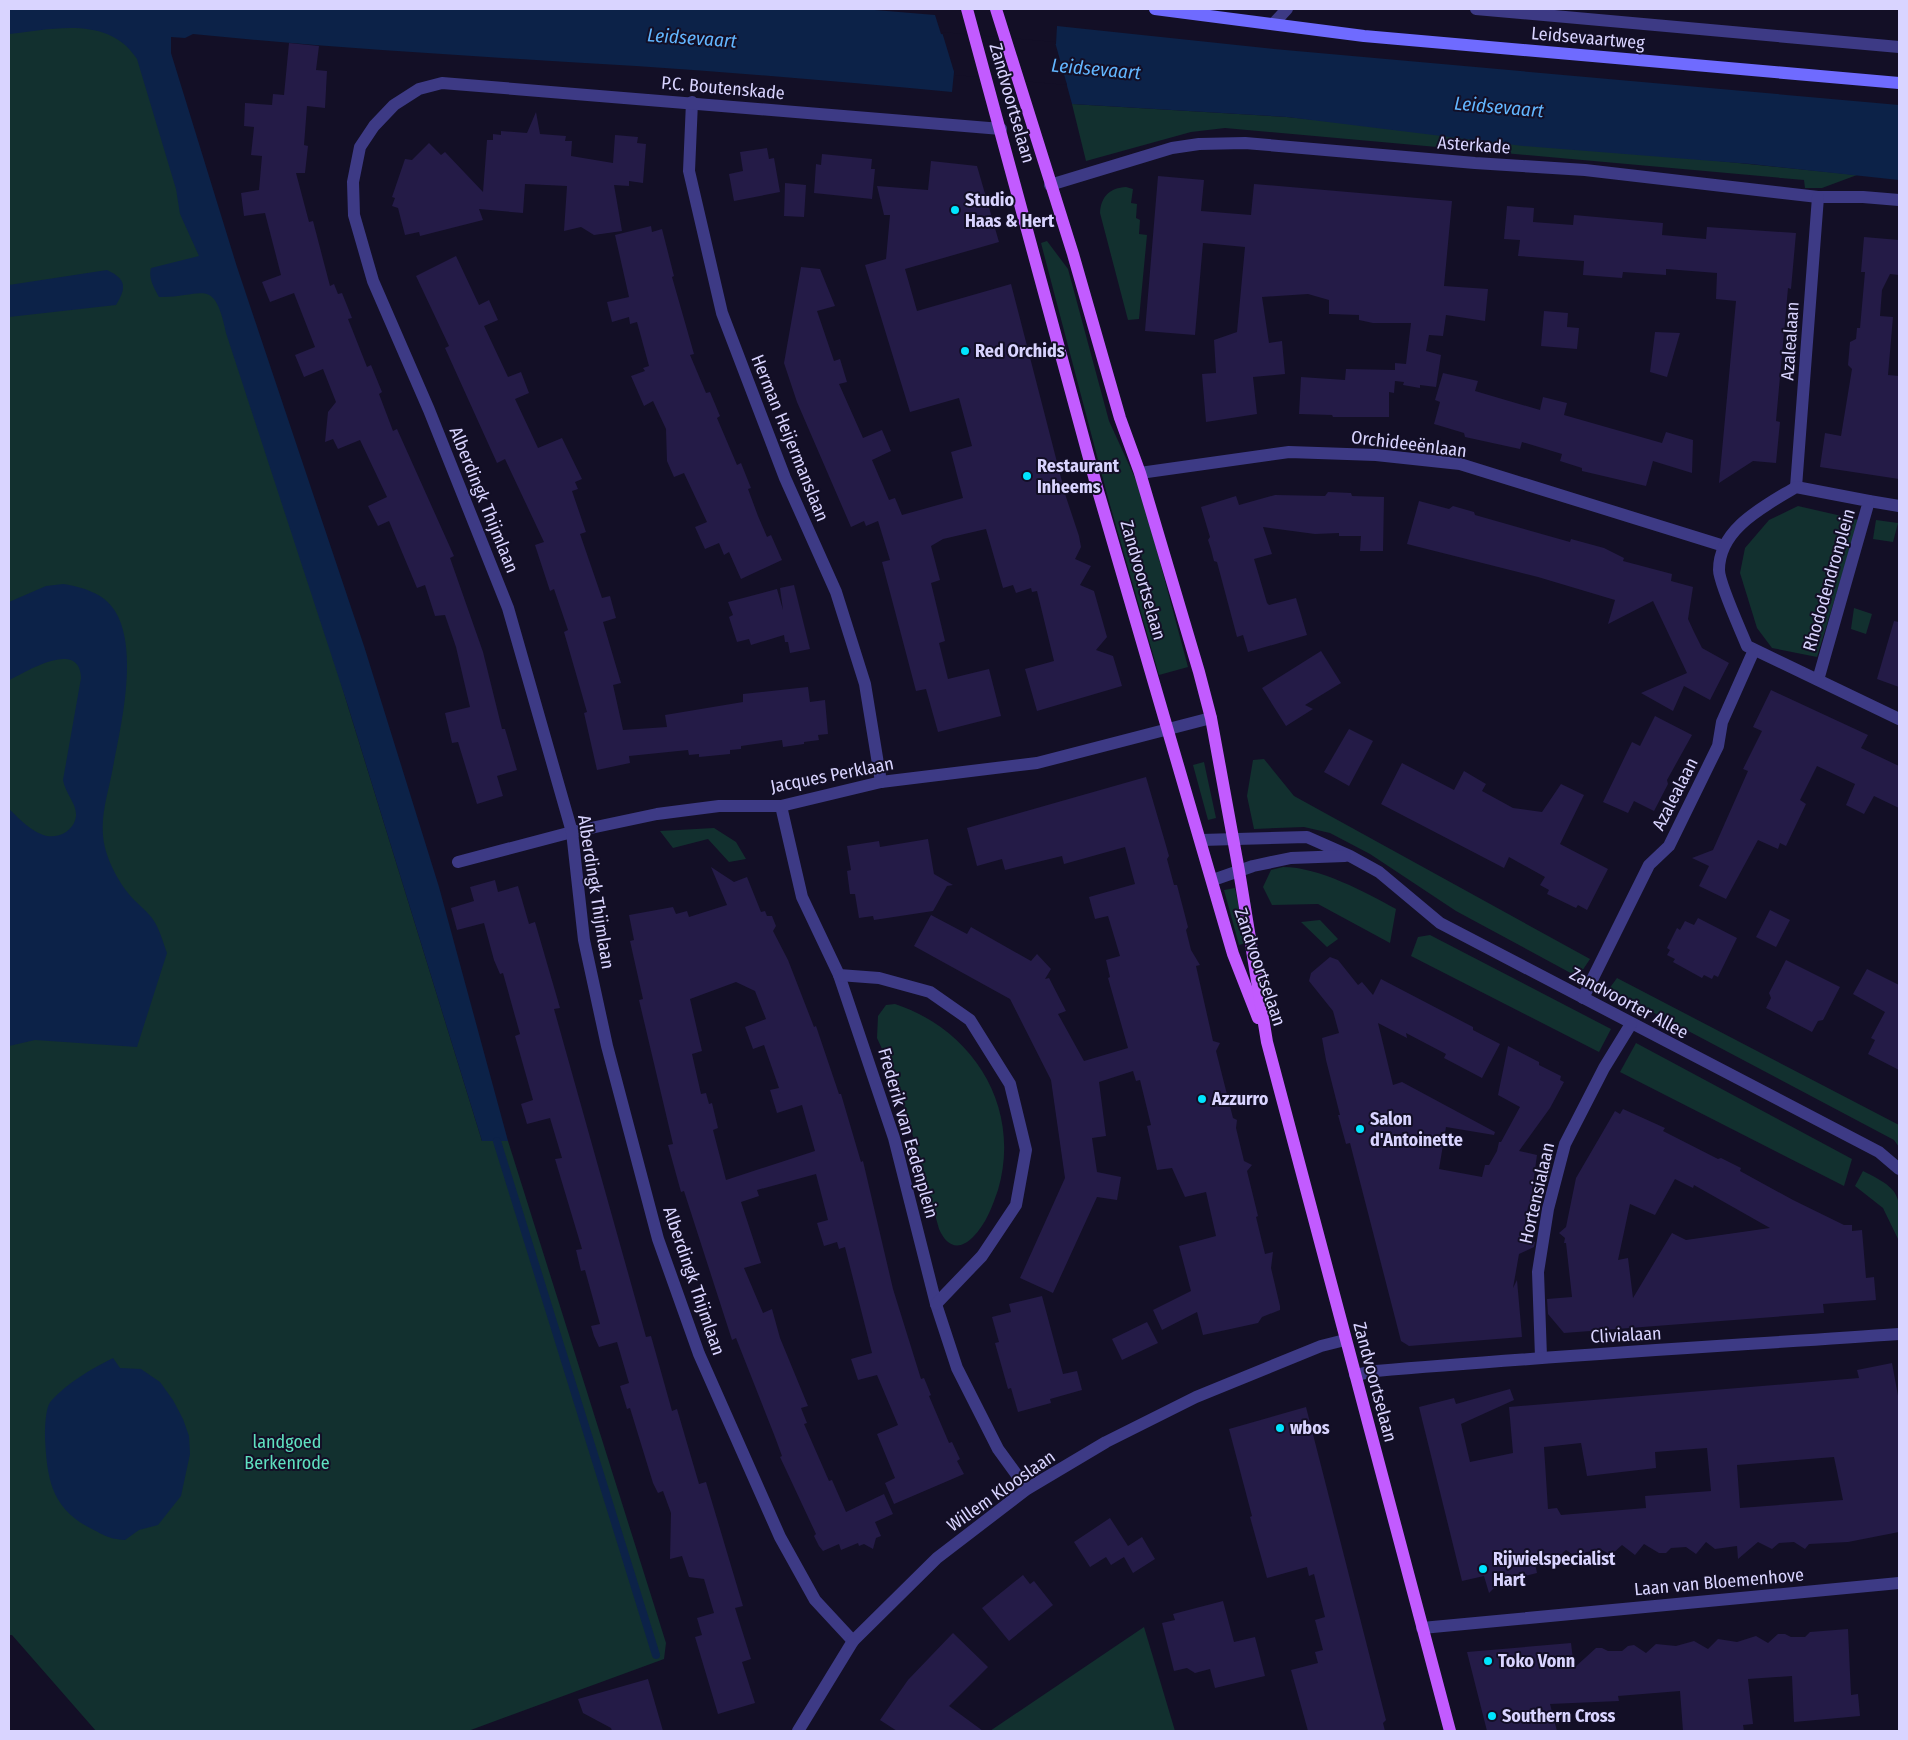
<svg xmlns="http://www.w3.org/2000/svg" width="1908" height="1740" font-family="'Fira Sans Condensed',sans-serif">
<rect width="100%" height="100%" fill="#130f26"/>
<g fill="#12302f">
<polygon points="141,9 347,703 482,1141 508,1141 666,1643 664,1659 468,1731 96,1731 12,1635 9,1635 9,16"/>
<polygon points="1072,104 1287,117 1857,175 1822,188 1805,188 1804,180 1225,128 1191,132 1086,161"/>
<path d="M1126 187 1133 189 1131 203 1137 204 1136 218 1140 220 1139 234 1147 235 1139 319 1128 320 1100 213C1101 196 1110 188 1126 187Z"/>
<polygon points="1047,241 1068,269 1109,421 1141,491 1188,667 1159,675 1108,498 1041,243"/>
<polygon points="1798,506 1859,520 1817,657 1772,648 1757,628 1740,573 1745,548 1769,520"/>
<polygon points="1876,520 1898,523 1893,542 1873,539"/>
<polygon points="1854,608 1872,614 1866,634 1851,629"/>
<polygon points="1264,759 1294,796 1590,959 1578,977 1456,911 1370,854 1330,833 1304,827 1254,829 1247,796 1253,760"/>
<polygon points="1204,762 1216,818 1208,820 1193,765"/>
<polygon points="714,828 736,842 746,859 729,862 708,839 673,848 660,831"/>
<path d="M1283 867C1319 867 1365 892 1396 909L1390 943 1318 904 1272 905 1263 887 1271 870Z"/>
<polygon points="1235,888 1246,943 1239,945 1224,890"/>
<polygon points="1320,920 1338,939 1327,947 1301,922"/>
<polygon points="1430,935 1611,1029 1599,1052 1411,956 1418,937"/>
<polygon points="1617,978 1899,1125 1899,1147 1894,1140 1609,989"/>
<path d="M895 1004C974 1030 1022 1108 998 1190 992 1207 986 1224 973 1237 959 1251 947 1247 939 1229L908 1118 894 1075 877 1038 878 1016 886 1005Z"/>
<polygon points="1636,1043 1852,1159 1844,1186 1620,1072"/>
<path d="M1863 1171C1906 1192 1899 1197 1899 1241L1883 1208 1855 1186Z"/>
<polygon points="1144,1627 1175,1731 990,1731"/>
</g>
<g fill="#0c2248">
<path d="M9 9H863L935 15 941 34 1056 44 1057 26 1274 49 1899 105V180L1751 164 1523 146 1287 117 1072 104 1066 82 954 72 952 92C846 82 741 73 636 66 488 57 341 49 193 34L185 38 171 37V53L237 267 364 646 439 887 508 1141H482L347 703 226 333C214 275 203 298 159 297 154 288 148 278 151 268L199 256 180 214 176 189 137 59C109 15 53 29 9 34Z"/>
<path d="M107 270C126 279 127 287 116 305L9 317V285Z"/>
<path d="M63 584C82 587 104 593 115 611 139 649 121 726 113 767 109 790 101 812 103 835 104 854 116 878 128 893 135 902 145 909 152 918 159 927 163 942 167 953L137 1047 35 1040 9 1046V809C24 823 44 846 66 832 71 828 75 824 76 816 77 804 65 793 63 780L81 678C80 638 26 672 9 680V602L46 586Z"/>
<path d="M113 1358 120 1368 141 1369 160 1382 173 1400 183 1419 189 1436 190 1454 181 1496 158 1525 139 1530 125 1540C108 1539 104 1535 90 1528 51 1508 47 1478 45 1438 45 1430 45 1408 51 1401 68 1382 90 1370 113 1358Z"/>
</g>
<polygon fill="#130f26" points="942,32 1055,42 1067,85 955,75"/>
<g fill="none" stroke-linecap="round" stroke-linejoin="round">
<polyline stroke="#0c2248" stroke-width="8" points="497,1141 656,1655"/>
</g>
<g fill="#241b47" fill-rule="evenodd">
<polygon points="289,43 319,46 316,70 327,71 325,108 307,106 304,145 308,146 305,173 296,173 309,222 313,221 330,286 334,284 338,294 342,293 352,318 348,319 352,329 367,367 371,365 382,392 379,394 393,431 397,429 454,556 450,558 483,652 502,729 505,729 517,770 497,776 503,796 477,804 458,742 452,743 445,713 470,707 456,647 445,615 435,616 425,585 417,588 389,521 378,526 368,506 387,497 360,440 338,449 333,439 325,442 328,412 336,402 323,369 304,377 295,355 315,347 294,293 270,302 262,282 281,275 265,213 244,216 241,193 259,190 262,156 251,155 254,127 244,126 245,103 272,105 273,94 284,95"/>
<polygon points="536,112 540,134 566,136 565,141 572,141 571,156 613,163 615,135 638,137 637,143 646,144 643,183 629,181 629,186 614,185 622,231 594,235 581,227 564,231 567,186 525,184 523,213 479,209 483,220 420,236 419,232 405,235 398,208 392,206 395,198 392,197 405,159 412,160 429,143 441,155 445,152 483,192 487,140 493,140 493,134 501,135 501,131 527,133"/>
<polygon points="767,148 769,159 774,158 780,192 734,201 729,174 743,171 740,152"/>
<polygon points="822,154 872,159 871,169 875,169 872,199 814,193 816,164 821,165"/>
<polygon points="931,161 977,166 999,242 905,269 917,311 1011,284 1066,497 1079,536 1081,547 1075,559 1091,566 1080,585 1094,591 1107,637 1096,650 1113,656 1122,686 1037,711 1025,669 1054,661 1037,591 1032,592 1031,588 1016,593 1013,585 1003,588 986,529 943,539 931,546 940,580 931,583 945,641 939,643 948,679 989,669 1001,716 938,732 926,689 916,691 882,562 890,560 878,521 866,526 864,521 851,527 797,402 784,363 801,267 820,269 835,306 817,311 834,361 840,359 847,382 839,384 863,438 882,430 891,451 872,460 889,500 895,498 902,515 963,498 951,452 972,446 959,398 910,412 865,265 886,259 890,215 884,215 877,186 928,190"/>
<polygon points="1158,176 1204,180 1201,211 1251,215 1254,184 1452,201 1444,286 1488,289 1485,321 1446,315 1443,336 1429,335 1426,351 1441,355 1436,387 1420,385 1420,388 1403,385 1404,382 1395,381 1394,393 1389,392 1389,417 1333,417 1332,415 1299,414 1301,377 1345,380 1346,369 1395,370 1395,363 1406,364 1411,323 1373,323 1359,320 1359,315 1329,314 1329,300 1308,294 1262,297 1269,343 1282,341 1285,374 1253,377 1257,414 1206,422 1202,374 1216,373 1214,340 1237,332 1245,247 1203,243 1195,335 1145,331"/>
<polygon points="785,183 806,185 804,217 784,216"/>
<polygon points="1507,206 1534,208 1533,222 1573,225 1574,215 1663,223 1662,235 1706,239 1707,227 1796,233 1791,289 1788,288 1776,421 1780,422 1776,463 1753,461 1719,483 1736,301 1716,299 1717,273 1666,269 1666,275 1623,272 1622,278 1583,275 1584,261 1518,256 1520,240 1504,239"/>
<polygon points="651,226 652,232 662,229 674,276 672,277 694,354 690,355 706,393 710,392 720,416 717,418 737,465 741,463 751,488 748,489 758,516 767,537 771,535 782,560 741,579 729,552 724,555 719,543 705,549 695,527 707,522 684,473 674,477 667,461 666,429 653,401 644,406 631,376 645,371 643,368 649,366 637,322 630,324 629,317 612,322 607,302 629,297 615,235"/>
<polygon points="1864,237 1899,240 1899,275 1890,274 1882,290 1880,316 1893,317 1888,375 1899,376 1899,479 1820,467 1825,433 1841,436 1852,369 1848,365 1850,342 1856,339 1857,328 1860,328 1865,272 1861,272"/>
<polygon points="456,256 479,305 489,300 498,320 484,326 508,377 521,372 529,393 515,399 538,448 562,438 582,479 575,482 578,489 572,491 586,532 580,534 602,598 610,596 616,618 603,622 621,683 613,685 623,730 667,727 665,715 743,702 743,694 808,687 810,702 825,700 828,734 818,735 819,740 804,742 804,744 783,747 782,740 741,746 741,749 730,750 730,754 699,757 699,754 689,755 688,750 629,756 630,763 597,770 584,713 587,712 564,632 568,630 554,589 550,591 535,545 544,542 505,459 497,463 445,348 449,346 416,276"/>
<polygon points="1544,311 1568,313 1567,327 1579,328 1577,349 1541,346"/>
<polygon points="1655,332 1680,333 1667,377 1650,372"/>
<polygon points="1443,373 1478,381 1475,391 1540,410 1543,397 1567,403 1564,415 1662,443 1666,432 1693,440 1692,473 1653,461 1646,486 1582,471 1582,468 1560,461 1562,454 1522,442 1520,449 1465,437 1464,433 1434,424 1440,402 1435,400"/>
<polygon points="1328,492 1351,493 1352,496 1384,497 1383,551 1360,551 1361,536 1339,536 1339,533 1315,534 1263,527 1272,554 1254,559 1267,603 1269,605 1296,598 1307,635 1248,652 1243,635 1237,637 1217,562 1214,561 1211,549 1208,540 1210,537 1201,507 1236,496 1239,505 1275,495 1325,496"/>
<polygon points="1419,501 1449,509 1453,506 1474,512 1475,515 1570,542 1571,539 1604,548 1624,558 1623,561 1672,574 1671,581 1693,587 1688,619 1694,632 1702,648 1729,663 1710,700 1684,686 1673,711 1641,693 1687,673 1653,601 1608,624 1615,600 1538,577 1407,544"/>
<polygon points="794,585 810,649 790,653 788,642 785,642 784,635 751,645 749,639 737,642 729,617 733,615 728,602 777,589 783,610 780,588"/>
<polygon points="1894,621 1899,622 1899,687 1877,679"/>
<polygon points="1321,651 1341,683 1305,705 1313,709 1286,726 1262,688"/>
<polygon points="1771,690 1868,735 1861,748 1899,766 1899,808 1874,796 1864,814 1846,805 1855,784 1817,766 1800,800 1806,804 1786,846 1780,843 1778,849 1758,840 1726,899 1699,886 1709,866 1692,858 1713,850 1748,771 1743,769 1762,731 1753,727"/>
<polygon points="1655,716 1692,735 1667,780 1668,784 1654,811 1634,801 1628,813 1603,802 1632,742 1640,746"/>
<polygon points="1349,729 1373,741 1349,786 1324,772"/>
<polygon points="1402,763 1454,790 1464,771 1486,784 1482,791 1513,808 1542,812 1561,784 1584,795 1560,844 1608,869 1587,910 1578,905 1576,908 1547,894 1549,890 1540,885 1545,877 1509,857 1504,868 1381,804"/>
<polygon points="1146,777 1165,842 1169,856 1167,859 1174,885 1177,885 1188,927 1186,930 1191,950 1200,965 1196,966 1213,1041 1220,1043 1216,1051 1233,1118 1237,1120 1236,1128 1244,1161 1252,1165 1247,1171 1258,1216 1256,1217 1265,1254 1273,1252 1271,1268 1280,1306 1280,1310 1262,1317 1258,1323 1203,1335 1197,1312 1162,1330 1153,1310 1191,1291 1179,1246 1216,1236 1206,1192 1185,1197 1172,1168 1157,1170 1147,1126 1151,1125 1140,1080 1136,1081 1133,1071 1099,1082 1106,1136 1092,1138 1097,1172 1121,1177 1117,1200 1097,1197 1053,1293 1020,1278 1065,1178 1051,1080 1010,999 914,946 931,915 967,934 971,927 1031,961 1037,954 1051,969 1045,979 1049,978 1066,1011 1058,1014 1084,1061 1128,1048 1108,978 1110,977 1106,960 1120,956 1108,916 1095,919 1089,897 1135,884 1125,847 1064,864 1062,856 1005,870 1002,859 977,866 967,828"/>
<polygon points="928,839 934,874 953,885 947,886 933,911 874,920 873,916 859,918 855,894 850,894 847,871 851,870 847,846 879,841 880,847"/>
<path d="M711 867 734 882 747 877 761 912 765 911 767 916H772L776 926 773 931 788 960 814 1027 816 1026 839 1094H841L861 1162 863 1161 893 1289 921 1379 924 1378 931 1395 929 1396 949 1443 952 1442 960 1459 957 1461 964 1474 894 1504 885 1483 895 1478 877 1434 898 1425 877 1375 858 1380 851 1359 872 1353 845 1247 839 1249 837 1242 824 1246 817 1223 828 1220 816 1174 757 1190 759 1196 741 1202 761 1263 744 1268 763 1313 772 1309 780 1338 808 1406 801 1408 807 1423 804 1424 829 1481 832 1480 846 1512 884 1494 893 1514 875 1522 881 1536 876 1538 873 1549 864 1544 859 1546 858 1543 841 1550 839 1544 823 1551 819 1546 814 1536 816 1534 780 1457 782 1456 775 1437 736 1338 732 1340 684 1191 681 1192 668 1145 673 1144 639 1000 643 999 630 941 634 940 629 915 673 907 676 914 687 911 689 917 727 905ZM736 982 755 991 766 1019 745 1027 753 1049 764 1045 779 1088 770 1090 777 1113 802 1105 815 1151 726 1180 713 1130 718 1128 712 1103 709 1104 706 1093 701 1094 692 1054 702 1051 690 999Z"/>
<polygon points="495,880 498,892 518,886 529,924 535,922 560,1008 554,1009 646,1337 651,1336 672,1411 677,1409 699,1484 706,1482 743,1606 735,1608 751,1659 742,1662 755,1703 718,1714 695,1637 702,1635 697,1618 714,1613 704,1579 689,1577 682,1556 670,1559 671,1513 663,1491 658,1493 653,1483 630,1408 627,1409 620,1386 629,1383 617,1342 599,1347 594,1336 591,1326 600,1324 585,1270 581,1271 576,1250 582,1249 555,1159 562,1158 550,1118 527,1124 521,1104 533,1100 515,1036 520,1034 503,973 500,974 494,960 484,923 457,930 451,908 474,901 470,887"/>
<polygon points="1770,910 1790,920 1776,947 1756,937"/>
<polygon points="1698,918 1737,938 1718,977 1714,975 1712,979 1704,975 1702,978 1673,962 1675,959 1667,955 1670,950 1667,948 1677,928 1680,930 1685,921 1694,925"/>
<polygon points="1330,957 1338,960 1358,985 1362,982 1373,995 1381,979 1473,1027 1473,1030 1500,1044 1482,1078 1444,1058 1446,1054 1406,1033 1407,1038 1378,1023 1393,1085 1402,1082 1495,1132 1494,1135 1446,1127 1439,1169 1482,1177 1485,1165 1489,1165 1497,1151 1499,1142 1501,1142 1520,1107 1498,1095 1508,1046 1539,1062 1539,1065 1561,1076 1560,1080 1564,1082 1550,1108 1519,1151 1537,1155 1530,1206 1528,1207 1522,1239 1535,1242 1534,1247 1519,1254 1513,1288 1517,1280 1522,1337 1409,1346 1401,1341 1350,1143 1346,1144 1338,1115 1340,1115 1326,1060 1322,1038 1339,1033 1333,1011 1309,981 1311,973"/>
<polygon points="1786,960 1840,987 1823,1020 1818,1021 1812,1032 1766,1008 1771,998 1769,993"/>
<polygon points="1867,969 1899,985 1899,1070 1868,1054 1875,1040 1871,1038 1885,1012 1853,994"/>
<path d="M1623 1109 1665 1128 1663 1131 1718 1159 1721 1158 1741 1168 1740 1171 1793 1200 1844 1225H1852V1231L1862 1230 1866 1278 1874 1277 1876 1300 1823 1304 1824 1313 1564 1333 1548 1314 1547 1299 1572 1297 1566 1243H1564L1565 1238 1559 1233 1566 1227 1576 1178 1615 1111 1620 1114ZM1675 1179 1693 1188 1694 1185 1770 1228 1686 1240 1672 1233 1633 1298 1628 1258 1618 1260 1630 1204 1655 1215Z"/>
<polygon points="1042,1296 1063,1374 1077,1371 1082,1390 1050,1399 1051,1403 1018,1412 1011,1388 1008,1389 995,1343 999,1342 992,1317 1011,1312 1009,1304"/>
<polygon points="1147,1322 1158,1343 1122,1360 1112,1339"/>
<path d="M1892 1363 1899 1401V1532L1848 1542 1809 1544 1805 1549 1794 1542 1779 1543 1772 1549 1758 1542 1738 1559 1737 1546 1715 1549 1706 1542 1696 1554 1686 1547 1671 1548 1666 1553H1659L1644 1544 1635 1555 1622 1545 1611 1555 1602 1550 1586 1552 1582 1555 1575 1556 1566 1550 1558 1557 1534 1558 1537 1573 1525 1576 1520 1580 1513 1578 1507 1584 1500 1582 1489 1593 1484 1576 1462 1581 1419 1407 1454 1398 1456 1404 1510 1389 1514 1400 1461 1424 1470 1462 1513 1453 1509 1407 1859 1378 1857 1370ZM1581 1443 1587 1476 1656 1468 1655 1452 1707 1448 1711 1491 1645 1496 1646 1508 1561 1515 1557 1508 1548 1509 1544 1447ZM1834 1457 1843 1500 1740 1508 1737 1465Z"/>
<polygon points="1306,1407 1386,1720 1383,1723 1385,1731 1308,1731 1291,1670 1318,1663 1315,1652 1323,1650 1315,1620 1325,1617 1314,1574 1309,1576 1307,1567 1267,1578 1250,1517 1252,1516 1229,1429"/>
<polygon points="1110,1518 1128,1546 1142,1537 1155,1559 1133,1573 1124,1557 1111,1565 1106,1557 1090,1567 1074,1542"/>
<polygon points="1023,1575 1030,1584 1034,1581 1053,1605 1009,1641 982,1608"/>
<polygon points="1223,1601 1234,1642 1255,1637 1265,1676 1215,1688 1210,1669 1195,1673 1187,1668 1174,1671 1162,1623 1175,1620 1173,1614"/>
<polygon points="1848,1629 1851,1695 1858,1694 1860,1716 1794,1722 1792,1676 1748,1679 1753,1724 1743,1725 1744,1731 1683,1731 1680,1691 1618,1696 1619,1701 1550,1704 1557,1731 1487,1731 1467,1652 1571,1643 1574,1668 1596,1648 1602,1648 1608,1651 1622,1651 1628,1646 1634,1645 1646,1653 1656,1644 1676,1646 1694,1641 1708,1649 1718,1639 1737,1642 1756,1636 1768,1643 1778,1634 1785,1634 1791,1637 1805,1637 1810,1632"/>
<polygon points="953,1633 988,1667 949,1706 983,1731 897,1731 880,1720 908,1680"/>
<polygon points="648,1679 663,1731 612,1731 611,1728 583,1713 578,1699"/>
</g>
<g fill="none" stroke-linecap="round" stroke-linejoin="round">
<g stroke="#3d3a85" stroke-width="12">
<polyline points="1476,9 1899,47"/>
<polyline points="1274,23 1287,9"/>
<polyline points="692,102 689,171 722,313 785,478 836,592 865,684 881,782"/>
<polyline points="1050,185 1172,148 1199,144 1245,143 1475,163 1585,170 1818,197 1863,197 1899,200"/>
<polyline points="1140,473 1289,452 1376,455 1460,464 1724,546"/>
<polyline points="1796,487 1818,197"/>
<polyline points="1869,501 1899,506"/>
<path d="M1818 680 1869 501 1796 487C1765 506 1719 528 1719 570 1719 583 1741 631 1747 646L1899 719"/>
<polyline points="781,806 802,897 839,975 894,1138 936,1304 957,1368 998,1449 1027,1489"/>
<polyline points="1201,840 1307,837 1350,856 1379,872 1440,923 1879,1152 1899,1169"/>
<polyline points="458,862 572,832 657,814 719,806 781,806 881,782 1037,763 1211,718"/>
<polyline points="1213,880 1253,866 1291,858 1345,856"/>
<polyline points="839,975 879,978 930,992 970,1020 1010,1084 1026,1150 1016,1205 982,1256 936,1304"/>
<polyline points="1583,998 1649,865 1669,846 1718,746 1722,722 1754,650"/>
<polyline points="1541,1357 1538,1272 1548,1209 1565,1144 1604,1068 1631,1024"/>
<path d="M1355 1375 1376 1371C1550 1356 1725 1346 1899 1334"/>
<polyline points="1422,1628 1899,1583"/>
<polyline points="853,1641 815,1600 780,1537 699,1354 658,1239 607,1046 584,940 572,832 508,608 429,410 373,281 354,215 353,182 360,147 374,126 394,105 419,89 442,83 1001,129"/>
<polyline points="798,1731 853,1641 937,1558 1027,1489 1106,1442 1196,1397 1321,1346 1345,1340"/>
</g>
<polyline stroke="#6f6bff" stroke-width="12" points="1155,9 1364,36 1899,83"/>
<g stroke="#c25bff" stroke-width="12">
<polyline points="967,9 1096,484 1233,954 1258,1018"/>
<polyline points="996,9 1073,254 1120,418 1140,473 1199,672 1211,718 1239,871 1267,1042 1450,1731"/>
</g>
</g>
<g fill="#00e5ff" stroke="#130f26" stroke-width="2">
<circle cx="955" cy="210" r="5"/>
<circle cx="965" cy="351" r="5"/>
<circle cx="1027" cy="476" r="5"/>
<circle cx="1202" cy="1099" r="5"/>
<circle cx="1360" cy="1129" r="5"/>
<circle cx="1280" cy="1428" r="5"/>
<circle cx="1483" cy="1569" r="5"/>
<circle cx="1488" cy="1661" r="5"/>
<circle cx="1492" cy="1716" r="5"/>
</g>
<g text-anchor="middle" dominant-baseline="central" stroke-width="4" stroke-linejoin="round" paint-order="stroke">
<g font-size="18" fill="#d9d4ff" stroke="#130f26">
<text transform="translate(1588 38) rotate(5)">Leidsevaartweg</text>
<text transform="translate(723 88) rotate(5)">P.C. Boutenskade</text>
<text transform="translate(1012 103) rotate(74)">Zandvoortselaan</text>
<text transform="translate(1474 145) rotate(4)">Asterkade</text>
<text transform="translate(1790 341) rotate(-86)">Azalealaan</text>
<text transform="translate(790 438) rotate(68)">Herman Heijermanslaan</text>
<text transform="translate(1409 444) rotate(7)">Orchideeënlaan</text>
<text transform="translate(484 500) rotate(68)">Alberdingk Thijmlaan</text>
<text transform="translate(1143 580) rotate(74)">Zandvoortselaan</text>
<text transform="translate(1829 580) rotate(-74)">Rhododendronplein</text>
<text transform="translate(832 775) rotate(-11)">Jacques Perklaan</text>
<text transform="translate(1675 794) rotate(-63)">Azalealaan</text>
<text transform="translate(596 892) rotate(81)">Alberdingk Thijmlaan</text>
<text transform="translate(1260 967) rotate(71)">Zandvoortselaan</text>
<text transform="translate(1629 1003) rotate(28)">Zandvoorter Allee</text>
<text transform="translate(908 1133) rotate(74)">Frederik van Eedenplein</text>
<text transform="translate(1537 1193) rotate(-77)">Hortensialaan</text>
<text transform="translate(694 1281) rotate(71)">Alberdingk Thijmlaan</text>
<text transform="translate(1626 1335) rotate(-3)">Clivialaan</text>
<text transform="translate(1375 1382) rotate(75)">Zandvoortselaan</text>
<text transform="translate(1001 1491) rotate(-35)">Willem Klooslaan</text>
<text transform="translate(1719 1582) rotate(-5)">Laan van Bloemenhove</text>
</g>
<g font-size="18" font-weight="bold" fill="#d9d4ff" stroke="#130f26" text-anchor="start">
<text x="965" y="200">Studio<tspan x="965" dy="21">Haas &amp; Hert</tspan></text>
<text x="975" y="351">Red Orchids</text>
<text x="1037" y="466">Restaurant<tspan x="1037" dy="21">Inheems</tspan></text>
<text x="1212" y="1099">Azzurro</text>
<text x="1370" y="1119">Salon<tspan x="1370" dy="21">d'Antoinette</tspan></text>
<text x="1290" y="1428">wbos</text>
<text x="1493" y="1559">Rijwielspecialist<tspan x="1493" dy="21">Hart</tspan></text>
<text x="1498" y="1661">Toko Vonn</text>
<text x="1502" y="1716">Southern Cross</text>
</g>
<g font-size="18" fill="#5fe0c0" stroke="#130f26">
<text x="287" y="1442">landgoed<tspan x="287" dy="21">Berkenrode</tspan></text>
</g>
<g font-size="19" font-style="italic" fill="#62b6ff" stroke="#130f26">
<text transform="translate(692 38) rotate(4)">Leidsevaart</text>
<text transform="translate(1096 69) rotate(5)">Leidsevaart</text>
<text transform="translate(1499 107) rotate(5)">Leidsevaart</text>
</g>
</g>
<rect width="1908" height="1740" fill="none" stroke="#d9d4ff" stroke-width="20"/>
</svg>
